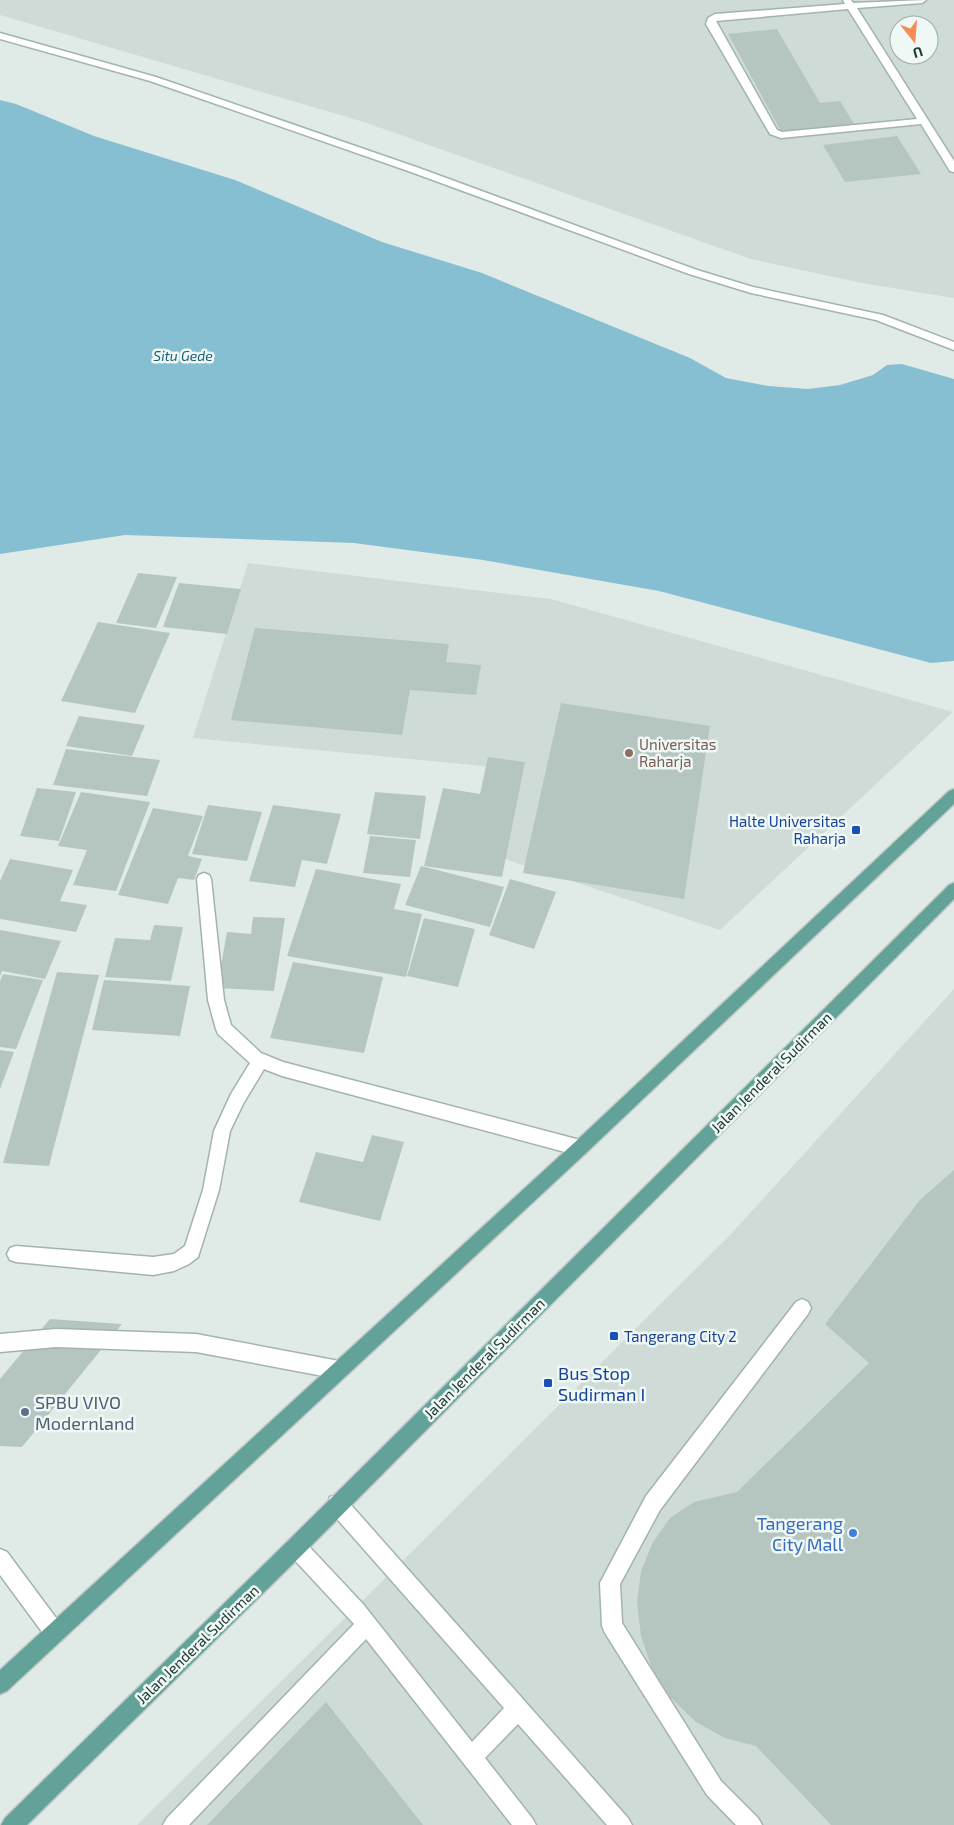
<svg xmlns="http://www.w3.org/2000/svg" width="954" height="1825" font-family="'Exo 2',sans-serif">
<rect width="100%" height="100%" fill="#e0ebe7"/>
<g fill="#cedbd7" fill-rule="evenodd">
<path d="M0 0H954V298L862 283 751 259 364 122 0 15ZM899 25H929V55H899Z"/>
<polygon points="248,563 551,599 953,712 720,930 493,855 504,768 193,738"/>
<polygon points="954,989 954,1825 137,1825 732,1233"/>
</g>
<polygon fill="#86bfd2" points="0,100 16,104 94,136 235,180 382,242 482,273 690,358 726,378 768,386 808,389 840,385 873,375 887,365 902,364 954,379 954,661 931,663 659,591 483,560 354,543 125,535 0,554"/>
<g fill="#b5c6c1">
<polygon points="777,29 820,103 840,101 856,127 783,135 728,34"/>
<polygon points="897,136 921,174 845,182 823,145"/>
<polygon points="138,573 177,577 156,628 116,623"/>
<polygon points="179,583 241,589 227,634 163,627"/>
<polygon points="98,622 170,633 135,713 61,701"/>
<polygon points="255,628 449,644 446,662 481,665 476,695 410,690 402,735 231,720"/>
<polygon points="561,703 710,726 684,899 523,873"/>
<polygon points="79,716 145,725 132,756 66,746"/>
<polygon points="66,749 160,760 147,796 53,785"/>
<polygon points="488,757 525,762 502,877 424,866 443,788 480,794"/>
<polygon points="37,788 76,792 59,841 20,836"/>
<polygon points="81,792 150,802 116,891 73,885 87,850 58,846"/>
<polygon points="375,792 426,796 420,839 367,834"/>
<polygon points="208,805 262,812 247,861 192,854"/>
<polygon points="273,805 341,814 327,864 302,860 295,887 249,881"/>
<polygon points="153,808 203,816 188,856 202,859 194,880 178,878 168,904 118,895"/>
<polygon points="370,836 416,840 410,877 363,873"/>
<polygon points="10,859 73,870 60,901 87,905 76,932 0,919 0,881"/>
<polygon points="421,866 504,887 490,927 405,905"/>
<polygon points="316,869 401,884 394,909 422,914 406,977 287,956"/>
<polygon points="510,879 556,892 534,949 489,935"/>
<polygon points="253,917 285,918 274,991 217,988 227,932 251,934"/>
<polygon points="424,918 475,929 458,987 407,976"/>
<polygon points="154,925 183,927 171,981 105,977 115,938 150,940"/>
<polygon points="0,930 61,941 45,979 2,971 0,976"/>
<polygon points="293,962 383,977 364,1053 270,1038"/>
<polygon points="57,972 99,975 49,1166 3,1163"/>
<polygon points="3,974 43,980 16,1049 0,1047 0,981"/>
<polygon points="104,980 190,986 180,1036 92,1030"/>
<polygon points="0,1050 14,1052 0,1089"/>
<polygon points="372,1135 404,1142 380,1221 299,1202 316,1152 363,1162"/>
<polygon points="954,1170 954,1825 831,1825 756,1746 725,1738 696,1722 671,1698 652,1669 641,1636 637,1602 641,1571 653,1542 670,1518 694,1502 737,1492 869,1363 825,1324 920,1200"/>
<polygon points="50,1319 122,1324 22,1447 0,1446 0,1379"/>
<polygon points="326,1702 423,1825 207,1825"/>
</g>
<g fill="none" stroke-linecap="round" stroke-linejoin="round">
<defs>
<g id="service">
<path d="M843 0H851L853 3 926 0 922 3 857 8 954 161V172L950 171 921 124 781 138 770 134 706 24 708 18 715 14 845 4ZM848 9 917 119 782 132 777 130 716 21Z"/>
<polygon points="802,1299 808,1302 811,1308 808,1314 660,1510 620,1584 622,1623 721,1781 758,1818 762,1825 736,1825 707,1795 605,1633 602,1626 600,1583 646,1496 796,1302"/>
<polygon points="56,1329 196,1334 339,1361 345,1364 348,1370 345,1376 339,1379 196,1352 56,1347 0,1352 0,1334"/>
<polygon points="337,1495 344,1497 628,1818 632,1825 607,1825 518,1724 485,1758 532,1818 536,1825 512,1825 366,1639 189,1825 163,1825 167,1818 354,1624 289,1554 286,1547 289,1540 296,1537 303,1540 363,1604 472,1742 504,1708 330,1511 328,1504 330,1497"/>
<polygon points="0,1549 7,1552 62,1626 65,1633 62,1640 55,1643 48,1640 0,1575"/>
</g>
<g id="minor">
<polygon points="0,33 156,77 419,168 697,270 753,287 883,315 954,342 954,350 876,320 751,293 689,274 411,172 150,81 0,39"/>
<polygon points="204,873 209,875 211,879 224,1000 231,1025 261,1053 283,1062 580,1140 586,1143 588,1148 586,1153 580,1156 282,1076 264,1069 243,1104 230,1131 219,1190 198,1257 189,1264 174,1271 153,1275 16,1262 10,1260 7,1254 10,1248 16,1246 153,1257 174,1254 185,1246 203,1190 214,1131 231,1094 250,1063 218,1034 216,1029 208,1000 197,879 199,875"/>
</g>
<g id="primary">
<polygon points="954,789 954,804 586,1153 7,1691 0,1694 0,1670 574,1143 949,791"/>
<polygon points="954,883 954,899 303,1554 27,1825 1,1825 5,1818 289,1540 949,885"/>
</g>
</defs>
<use href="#service" stroke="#a3b3af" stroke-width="3"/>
<use href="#minor" stroke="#a3b3af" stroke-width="3"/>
<use href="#primary" stroke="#c1c8c7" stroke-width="3"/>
<use href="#service" fill="#fff" fill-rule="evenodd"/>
<use href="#minor" fill="#fff" fill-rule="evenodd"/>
<use href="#primary" fill="#63a298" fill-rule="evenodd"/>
</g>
<circle fill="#8d6e63" stroke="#f0f8f5" stroke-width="2" cx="629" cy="753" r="5"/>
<g fill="#1a4fb4" stroke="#f0f8f5" stroke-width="2">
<rect x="851" y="825" width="10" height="10" rx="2.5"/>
<rect x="609" y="1331" width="10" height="10" rx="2.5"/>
<rect x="543" y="1378" width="10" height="10" rx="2.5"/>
</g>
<circle fill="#5c6f8a" stroke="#f0f8f5" stroke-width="2" cx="25" cy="1412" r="5"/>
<circle fill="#3f7fe0" stroke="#f0f8f5" stroke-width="2" cx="853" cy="1533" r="5"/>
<g text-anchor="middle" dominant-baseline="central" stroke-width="5" stroke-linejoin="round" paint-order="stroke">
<g font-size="14" font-style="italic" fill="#196079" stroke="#f0f8f5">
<text x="183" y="355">Situ Gede</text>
</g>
<g font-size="15" fill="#785e54" stroke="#f0f8f5" text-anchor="start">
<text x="639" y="744">Universitas<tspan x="639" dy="17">Raharja</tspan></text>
</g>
<g font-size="15" fill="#164399" stroke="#f0f8f5" text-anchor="end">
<text x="846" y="821">Halte Universitas<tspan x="846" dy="17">Raharja</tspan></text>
<text x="624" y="1336" text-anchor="start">Tangerang City 2</text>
</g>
<g font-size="15" fill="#203c37" stroke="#f0f8f5">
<text transform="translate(771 1072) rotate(-45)">Jalan Jenderal Sudirman</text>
<text transform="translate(484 1358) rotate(-45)">Jalan Jenderal Sudirman</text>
<text transform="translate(197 1644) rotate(-44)">Jalan Jenderal Sudirman</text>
</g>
<g font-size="18" fill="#164399" stroke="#f0f8f5" text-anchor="start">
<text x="558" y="1373">Bus Stop<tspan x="558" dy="21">Sudirman I</tspan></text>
</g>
<g font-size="18" fill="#4e5e75" stroke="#f0f8f5" text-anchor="start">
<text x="35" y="1402">SPBU VIVO<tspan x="35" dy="21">Modernland</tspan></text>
</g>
<g font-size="18" fill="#366cbe" stroke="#f0f8f5" text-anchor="end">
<text x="843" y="1523">Tangerang<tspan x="843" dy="21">City Mall</tspan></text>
</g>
</g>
<g transform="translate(914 40) rotate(163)"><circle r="24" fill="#f0f8f5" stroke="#9dada9"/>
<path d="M0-4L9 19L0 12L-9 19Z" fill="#f68c54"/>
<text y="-8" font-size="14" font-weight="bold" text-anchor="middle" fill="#203c37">U</text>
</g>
</svg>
